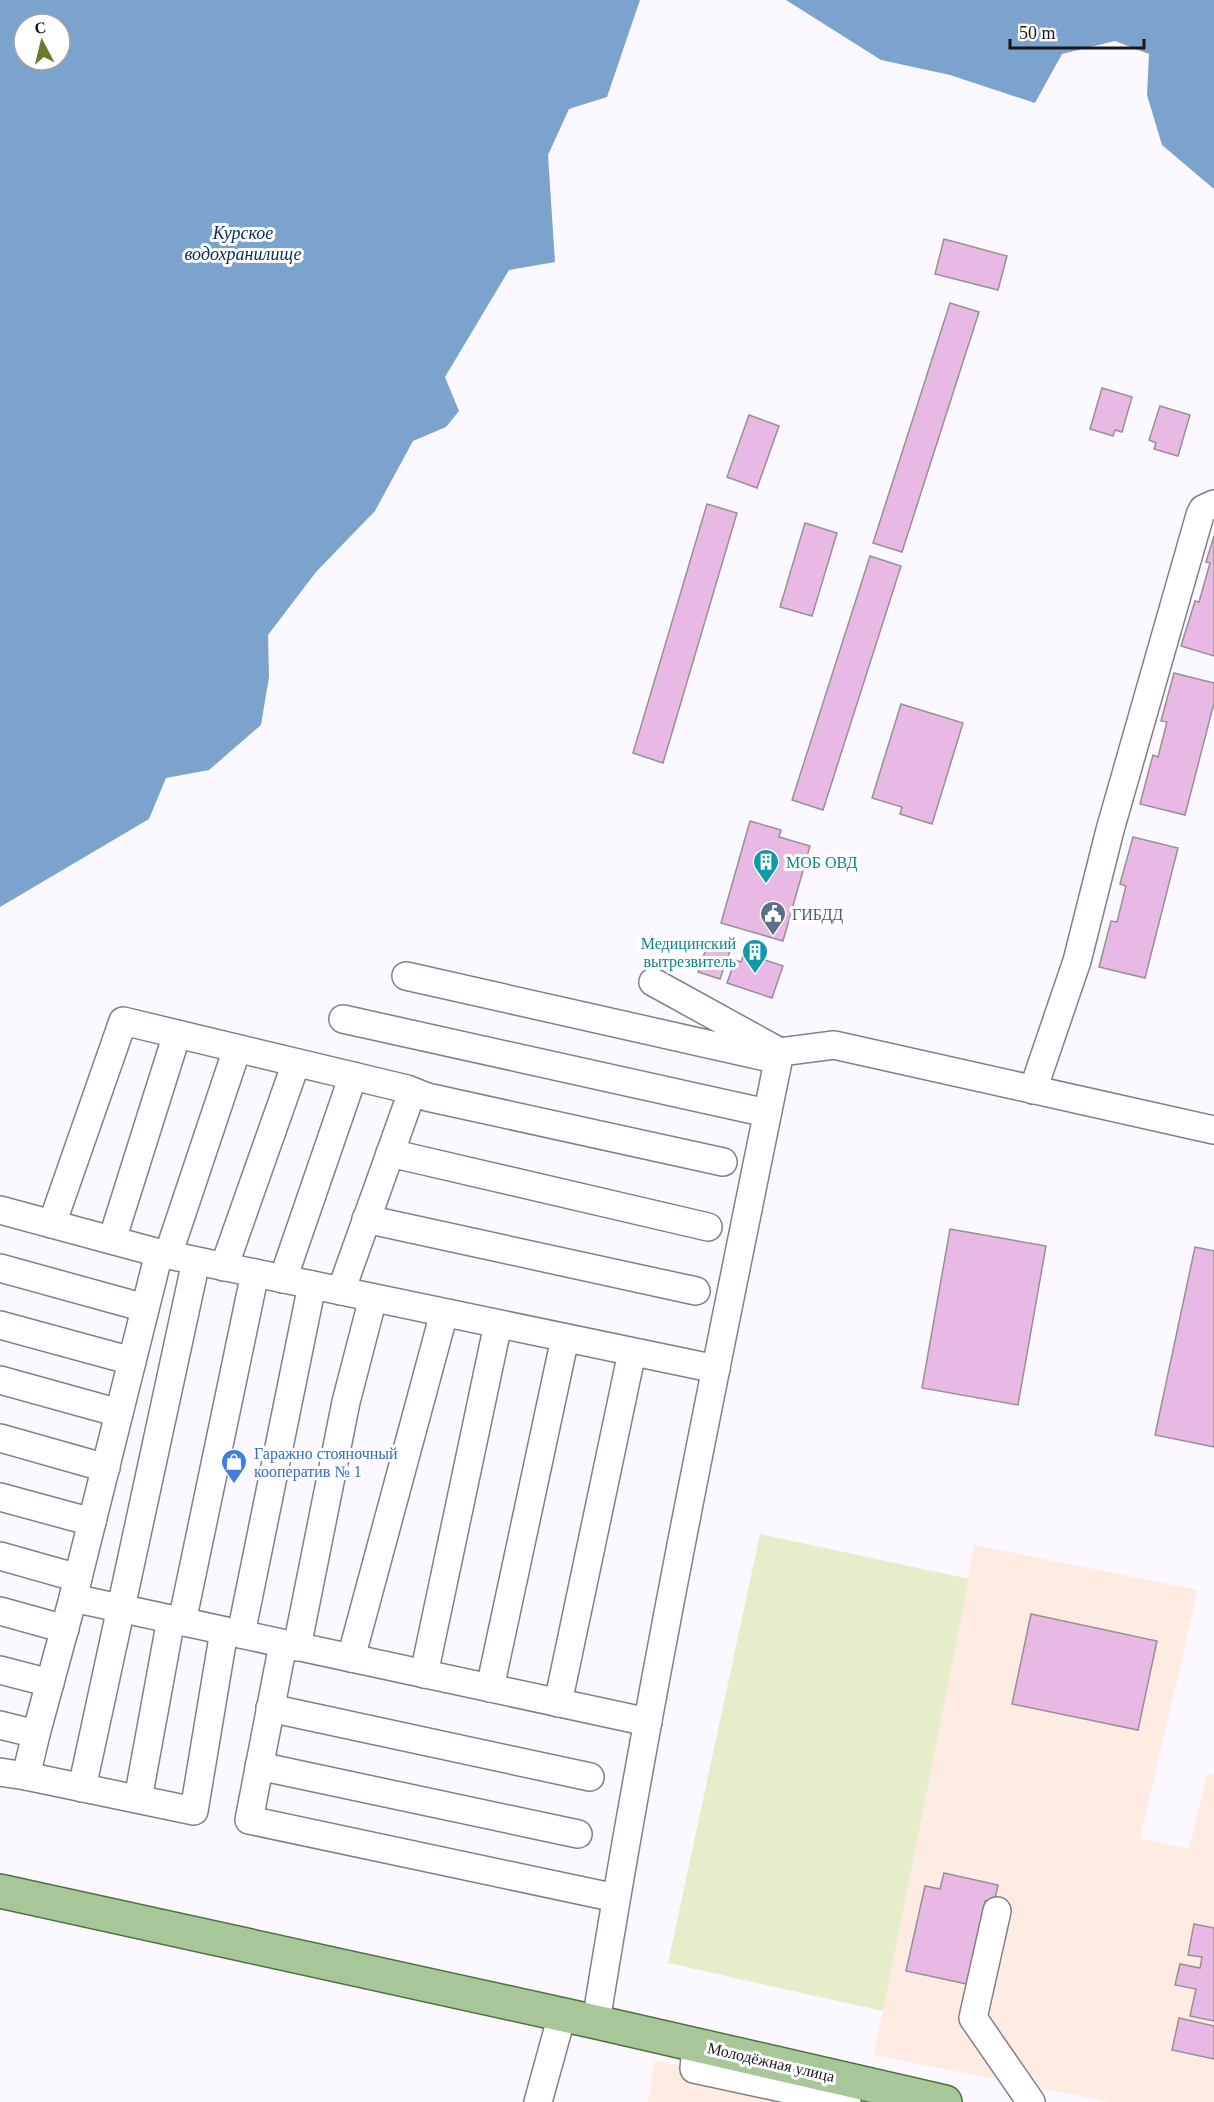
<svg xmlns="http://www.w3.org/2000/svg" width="1214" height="2102" font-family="Georgia,serif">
<rect width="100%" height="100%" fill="#fcf8ff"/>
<g fill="#feece2">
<polygon points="974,1545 1198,1590 1140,1838 1189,1849 1207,1773 1214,1775 1214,2102 1110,2102 874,2055"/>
<polygon points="655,2060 860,2102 648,2102"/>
</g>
<polygon fill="#e5edca" points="760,1534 969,1579 883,2011 668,1963"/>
<g fill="#7ba3ce" fill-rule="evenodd">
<path d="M0 0H640L607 97 569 109 548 155 555 262 509 270 445 377 459 411 446 427 413 441 375 511 316 572 268 635 269 677 261 725 209 770 166 778 149 819 0 907ZM24 24H60V60H24Z"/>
<polygon points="786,0 1214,0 1214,189 1162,145 1147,95 1149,54 1115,41 1062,54 1035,103 950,75 881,60"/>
</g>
<g fill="#e8b9e4" stroke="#998f97" stroke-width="1.5">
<polygon points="944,239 1007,256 998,290 935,274"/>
<polygon points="950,303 979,312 902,552 873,543"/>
<polygon points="1102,388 1132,397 1122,432 1115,430 1113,436 1090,429"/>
<polygon points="1160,406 1190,415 1178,456 1154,449 1156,443 1149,440"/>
<polygon points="749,415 779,426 757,488 727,477"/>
<polygon points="707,504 737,513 663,763 633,753"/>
<polygon points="805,523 837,533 812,616 780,607"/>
<polygon points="1214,536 1214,656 1181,646 1195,601 1199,602 1210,563 1206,562"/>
<polygon points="870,556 901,566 823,810 792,800"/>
<polygon points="1174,673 1214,683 1214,703 1185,815 1140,804 1153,755 1158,757 1167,722 1161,721"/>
<polygon points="901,704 963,723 932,824 900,814 902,807 872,798"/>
<polygon points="750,821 781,830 779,837 810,846 783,941 721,923"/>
<polygon points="1133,837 1178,848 1145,978 1099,967 1111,921 1117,922 1126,886 1120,884"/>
<polygon points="708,943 730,951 720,979 698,972"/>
<polygon points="744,953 783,966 772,998 727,983 735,960 741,962"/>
<polygon points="950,1229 1046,1246 1018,1405 922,1388"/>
<polygon points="1195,1247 1214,1251 1214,1447 1155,1435"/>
<polygon points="1031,1614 1157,1641 1138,1730 1012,1704"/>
<polygon points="944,1873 998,1885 994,1903 985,1901 967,1984 906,1971 925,1886 940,1889"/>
<polygon points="1194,1924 1214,1928 1214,2021 1190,2016 1196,1989 1175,1985 1180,1964 1200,1968 1202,1957 1188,1955"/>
<polygon points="1179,2018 1214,2026 1214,2059 1172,2050"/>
</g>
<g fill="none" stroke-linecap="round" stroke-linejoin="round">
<defs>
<g id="minor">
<polyline points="406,976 774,1059"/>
<polyline points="343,1019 767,1113"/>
<polyline points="780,1052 834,1045 1214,1130"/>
<polyline points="1033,1090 1077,961 1110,830 1200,515 1203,509 1214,504"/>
<polyline points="390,1153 708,1227"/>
<polyline points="0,1210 159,1253"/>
<polyline points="366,1219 696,1291"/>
<polyline points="52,1224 123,1021 407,1089 427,1097 723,1162"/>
<polyline points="112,1240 177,1034"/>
<polyline points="168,1255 237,1049"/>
<polyline points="224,1267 296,1063"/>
<polyline points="0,1268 145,1308"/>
<polyline points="283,1279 353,1076"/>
<polyline points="341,1291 412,1092"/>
<polyline points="0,1325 132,1361"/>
<polyline points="0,1380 119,1413"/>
<polyline points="0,1438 106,1468"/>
<polyline points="0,1497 92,1522"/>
<polyline points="0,1556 78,1578"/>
<polyline points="0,1611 65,1629"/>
<polyline points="182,1622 255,1273"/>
<polyline points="241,1634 312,1285"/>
<polyline points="283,1644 249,1820 616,1898"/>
<polyline points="297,1647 346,1402 373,1298"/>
<polyline points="351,1658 444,1313"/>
<polyline points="0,1670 50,1683"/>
<polyline points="424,1674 498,1324"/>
<polyline points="490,1688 565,1338"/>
<polyline points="558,1703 632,1352"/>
<polyline points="270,1708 590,1777"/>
<polyline points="648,1722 73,1598 159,1253 716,1369"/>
<polyline points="0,1725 36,1734 73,1598"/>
<polyline points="259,1766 578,1834"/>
<polyline points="0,1772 26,1776 36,1734"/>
<polyline points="26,1776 194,1811 224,1631"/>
<polyline points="82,1788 196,1261"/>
<polyline points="138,1799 171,1619"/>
<polyline points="997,1911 973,2018 1031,2102"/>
<path d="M596 2022C648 1697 714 1375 780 1052L653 982"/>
<polyline points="696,2045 694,2069 847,2102"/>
<polyline points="538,2102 562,2015"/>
</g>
<polyline id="major" points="0,1891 596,2022 945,2102"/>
</defs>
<use href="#minor" stroke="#847e88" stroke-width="30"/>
<use href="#major" stroke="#4f713f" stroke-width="36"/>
<use href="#minor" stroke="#fff" stroke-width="27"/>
<use href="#major" stroke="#a7c798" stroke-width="33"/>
</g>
<defs>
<symbol id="building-pin" viewBox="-11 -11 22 30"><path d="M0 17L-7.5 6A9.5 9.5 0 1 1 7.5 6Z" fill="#0f9aa8" stroke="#fff"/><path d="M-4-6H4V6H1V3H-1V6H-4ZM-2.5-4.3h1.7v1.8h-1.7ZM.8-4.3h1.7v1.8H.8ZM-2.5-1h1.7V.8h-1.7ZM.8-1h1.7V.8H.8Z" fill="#fff"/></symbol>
<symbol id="civic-pin" viewBox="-11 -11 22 30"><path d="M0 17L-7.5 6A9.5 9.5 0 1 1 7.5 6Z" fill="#5c6f8a" stroke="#fff"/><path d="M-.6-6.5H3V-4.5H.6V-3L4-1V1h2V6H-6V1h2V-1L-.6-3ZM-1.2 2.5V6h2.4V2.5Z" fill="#fff"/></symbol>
<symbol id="shop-pin" viewBox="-11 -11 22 30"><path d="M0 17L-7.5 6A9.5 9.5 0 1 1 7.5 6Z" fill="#3f7fe0" stroke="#fff"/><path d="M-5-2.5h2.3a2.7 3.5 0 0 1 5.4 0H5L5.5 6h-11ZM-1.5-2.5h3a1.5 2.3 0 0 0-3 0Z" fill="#fff"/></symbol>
</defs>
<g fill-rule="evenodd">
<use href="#building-pin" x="751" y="847" width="30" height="40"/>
<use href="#civic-pin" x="758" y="899" width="30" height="40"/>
<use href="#building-pin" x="740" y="937" width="30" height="40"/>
<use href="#shop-pin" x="219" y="1447" width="30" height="40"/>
</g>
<g text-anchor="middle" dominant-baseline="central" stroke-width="6" stroke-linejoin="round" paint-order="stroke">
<g font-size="16" fill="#0d838f" stroke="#fff" text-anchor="start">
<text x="786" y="862">МОБ ОВД</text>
<text x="736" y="943" text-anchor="end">Медицинский<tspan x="736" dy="18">вытрезвитель</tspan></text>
</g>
<g font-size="16" fill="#4e5e75" stroke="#fff" text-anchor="start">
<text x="792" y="914">ГИБДД</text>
</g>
<g font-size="16" fill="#366cbe" stroke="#fff" text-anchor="start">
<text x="254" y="1453">Гаражно стояночный<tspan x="254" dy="18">кооператив № 1</tspan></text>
</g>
<g font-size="16" fill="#1a171b" stroke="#fff">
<text transform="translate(771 2062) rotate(13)">Молодёжная улица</text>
</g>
<g font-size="18" font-style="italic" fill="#002e57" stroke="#fff">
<text x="243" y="233">Курское<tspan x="243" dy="21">водохранилище</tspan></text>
</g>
</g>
<g transform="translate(42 42) rotate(353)"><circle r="28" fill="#ffffff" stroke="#a3a2a4" stroke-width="1.5"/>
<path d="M0-4.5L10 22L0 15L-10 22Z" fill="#657c2d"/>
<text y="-9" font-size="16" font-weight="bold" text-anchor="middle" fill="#1a171b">С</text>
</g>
<path d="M1010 39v9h134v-9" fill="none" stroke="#1a171b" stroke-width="3"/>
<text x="1019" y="39" font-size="18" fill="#1a171b" stroke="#ffffff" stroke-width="4.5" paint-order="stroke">50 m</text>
</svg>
